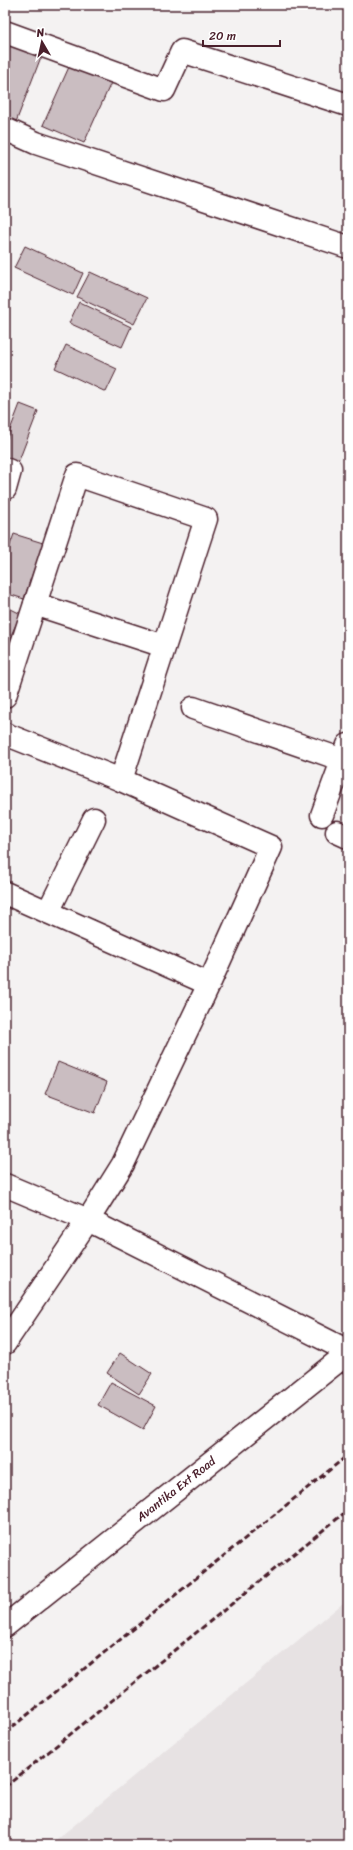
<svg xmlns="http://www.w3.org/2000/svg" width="353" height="1850" font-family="Sriracha,sans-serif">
<rect width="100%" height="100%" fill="#f4f2f2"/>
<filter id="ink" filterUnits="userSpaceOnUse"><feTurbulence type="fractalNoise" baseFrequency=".025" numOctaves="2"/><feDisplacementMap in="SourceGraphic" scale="8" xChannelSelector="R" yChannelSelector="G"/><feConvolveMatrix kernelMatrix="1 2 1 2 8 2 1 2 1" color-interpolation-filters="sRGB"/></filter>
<g filter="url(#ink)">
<polygon fill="#e7e2e3" points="348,1599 348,1845 49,1845 72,1827"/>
<g fill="#cabdc1" stroke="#4a1f2b">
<polygon points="9,45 41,57 16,122 5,118 5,55"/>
<polygon points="73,58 114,76 84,143 43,125"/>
<polygon points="25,246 83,273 73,295 14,268"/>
<polygon points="90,272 147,298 134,324 77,297"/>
<polygon points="79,302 131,327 122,347 69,323"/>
<polygon points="66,345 117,369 106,392 55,368"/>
<polygon points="20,404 38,411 18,463 5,459 5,443"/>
<polygon points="14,534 43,543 24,599 5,593 5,559"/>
<polygon points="5,606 21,614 5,648"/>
<polygon points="58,1062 107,1082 95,1113 45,1094"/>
<polygon points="120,1353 152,1374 139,1394 107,1373"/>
<polygon points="111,1382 156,1406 143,1430 98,1405"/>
</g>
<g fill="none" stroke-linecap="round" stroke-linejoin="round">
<defs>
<g id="minor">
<polyline points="5,32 164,90 182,51 348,105"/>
<polyline points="5,129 36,143 348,247"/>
<polyline points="5,469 10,471 5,489"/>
<polyline points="35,604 164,646"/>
<polyline points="5,696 77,475 206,519 121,780"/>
<polyline points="193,708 343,760"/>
<polyline points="5,734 121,780 271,847 209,984 123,1164 88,1220 5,1343"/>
<polyline points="322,815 348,745"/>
<polyline points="337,832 348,837"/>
<polyline points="5,893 209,984"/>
<polyline points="48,912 94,819"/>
<polyline points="5,1185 88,1220 348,1351"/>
<polyline points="5,1626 348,1353"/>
</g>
</defs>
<use href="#minor" stroke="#4a1f2b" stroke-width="25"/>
<use href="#minor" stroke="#fff" stroke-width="22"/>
<g stroke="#4a1f2b" stroke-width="3" stroke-dasharray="6 3" stroke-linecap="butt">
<polyline points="5,1733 348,1455"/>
<polyline points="5,1787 348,1510"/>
</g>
</g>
</g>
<g text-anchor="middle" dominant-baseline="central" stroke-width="3" stroke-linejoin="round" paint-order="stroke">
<g font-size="12" fill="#4a1f2b" stroke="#fff">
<text transform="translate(176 1489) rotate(-38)">Avantika Ext Road</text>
</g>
</g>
<rect width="353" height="1850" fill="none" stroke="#fff" stroke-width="20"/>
<rect x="10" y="10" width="333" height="1830" fill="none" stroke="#4a1f2b" stroke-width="1.5" filter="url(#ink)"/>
<g transform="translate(42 42) rotate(351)" stroke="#ffffff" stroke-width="3" paint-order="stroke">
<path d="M0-3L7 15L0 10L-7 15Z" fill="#4a1f2b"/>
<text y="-6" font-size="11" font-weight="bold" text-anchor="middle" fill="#4a1f2b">N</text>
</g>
<path d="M203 40v6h77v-6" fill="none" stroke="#4a1f2b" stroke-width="2"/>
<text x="209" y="40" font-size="12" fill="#4a1f2b" stroke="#ffffff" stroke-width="3" paint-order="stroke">20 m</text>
</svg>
